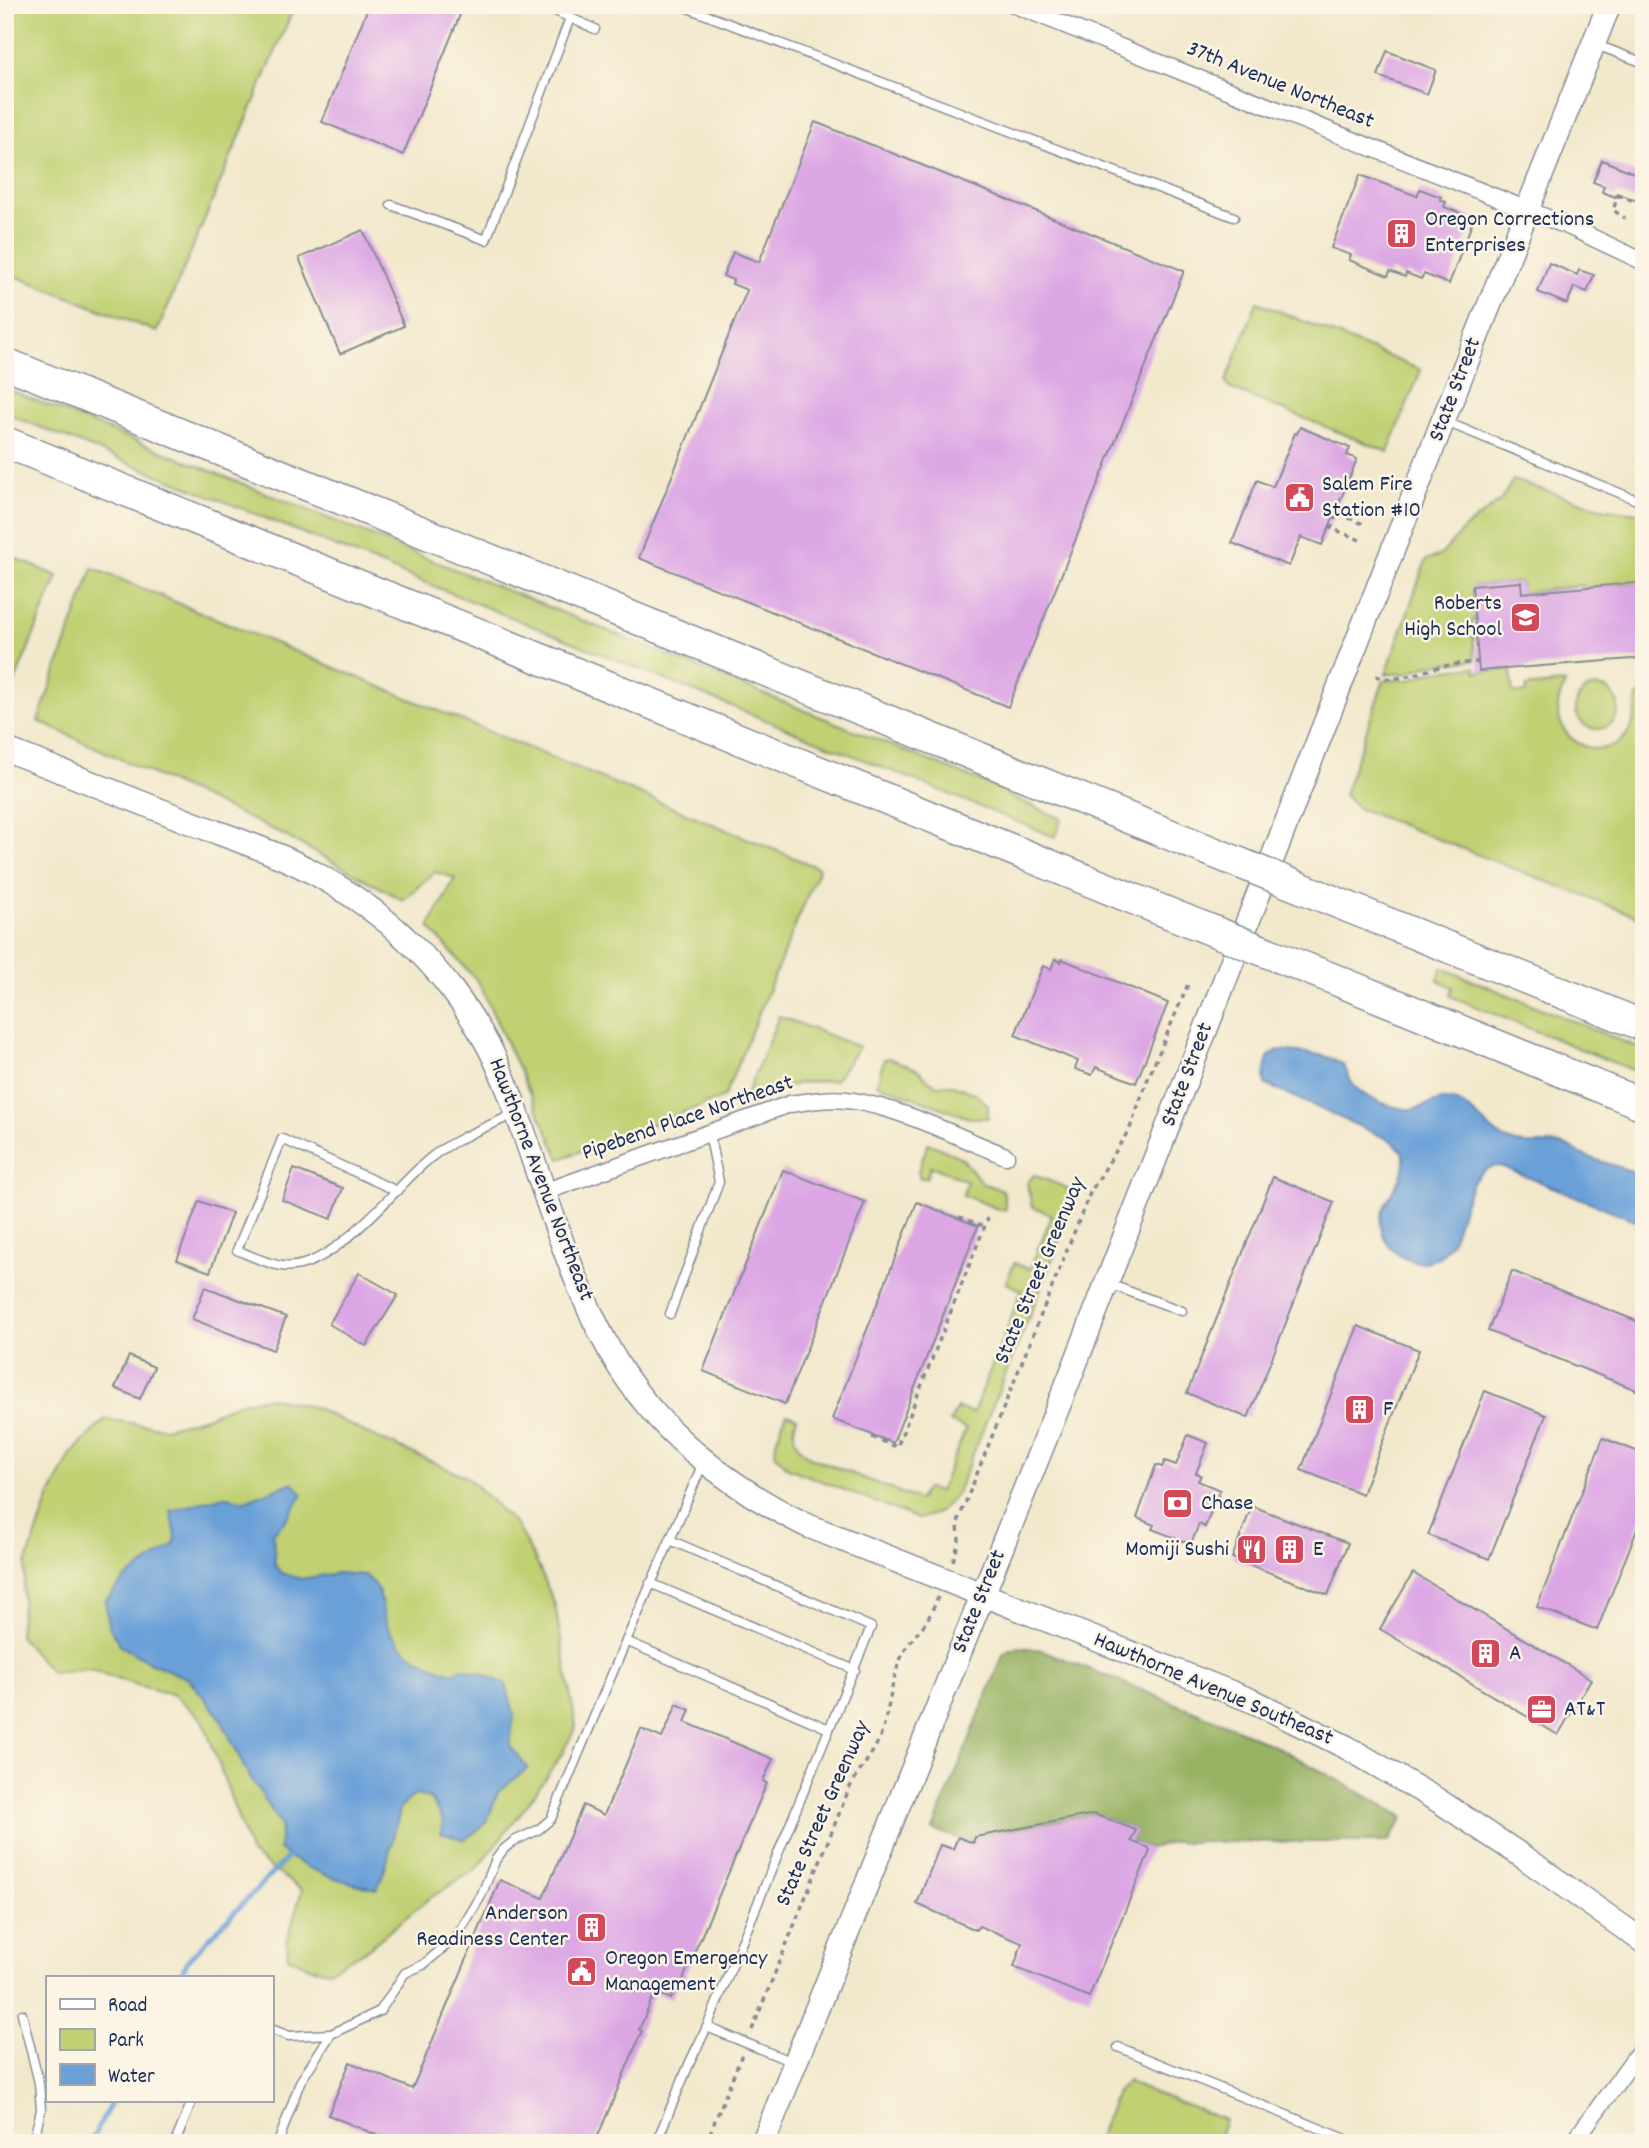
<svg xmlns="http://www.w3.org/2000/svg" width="1649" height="2148" font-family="Dekko,sans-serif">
<rect width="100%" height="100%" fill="#fcf5e5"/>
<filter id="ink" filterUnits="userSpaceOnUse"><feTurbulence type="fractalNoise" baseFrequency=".0143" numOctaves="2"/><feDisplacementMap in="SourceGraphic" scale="14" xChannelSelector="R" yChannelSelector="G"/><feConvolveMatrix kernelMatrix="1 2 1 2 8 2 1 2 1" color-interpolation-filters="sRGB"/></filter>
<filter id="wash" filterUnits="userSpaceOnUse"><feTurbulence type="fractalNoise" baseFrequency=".00686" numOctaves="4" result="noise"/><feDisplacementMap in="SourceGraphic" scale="28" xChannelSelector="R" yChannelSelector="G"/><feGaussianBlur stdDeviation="1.57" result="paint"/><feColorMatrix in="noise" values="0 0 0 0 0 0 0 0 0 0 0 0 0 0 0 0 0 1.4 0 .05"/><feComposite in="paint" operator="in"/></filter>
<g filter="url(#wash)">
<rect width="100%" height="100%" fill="#f2e8cc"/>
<g fill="#c0d072" stroke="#6e8068" stroke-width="2">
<polygon points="5,5 295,5 157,332 5,272"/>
<polygon points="1257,302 1421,370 1388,452 1229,388 1226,382"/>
<polygon points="5,388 1007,792 1007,795 1062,819 1055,837 5,413"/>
<polygon points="1513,480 1601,508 1644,514 1644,582 1582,588 1582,585 1522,593 1521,582 1473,586 1475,620 1472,621 1475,660 1433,664 1403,674 1386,674 1426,560 1441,555 1464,529 1501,500"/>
<polygon points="5,554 58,576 5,705"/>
<polygon points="93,568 819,868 724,1097 560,1159 479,983 429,927 455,878 435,872 403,900 278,832 38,721"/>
<path d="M1475 667 1476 672 1511 669 1513 693H1526V687L1565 683C1562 692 1557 700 1558 710 1561 752 1616 764 1632 725 1636 716 1636 706 1637 697L1644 692V713L1642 714 1644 720V919L1357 808 1344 795 1384 680H1409L1434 671Z"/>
<circle cx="1597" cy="708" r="21"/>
<polygon points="1442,968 1644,1050 1644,1075 1450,996 1453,987 1438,980"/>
<polygon points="779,1016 859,1047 835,1080 799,1083 744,1100"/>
<polygon points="889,1058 919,1070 928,1080 937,1085 953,1085 974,1093 988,1105 988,1118 969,1118 877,1084 884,1059"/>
<polygon points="928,1143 962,1158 983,1184 1003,1190 1006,1209 1000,1210 963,1195 967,1181 931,1166 926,1178 920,1178 918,1171"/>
<path d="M1034 1175 1065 1187 1072 1194 1071 1203 1053 1258 956 1495 938 1513 918 1519 788 1468 775 1454 776 1442 785 1416 788 1414 797 1418C790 1435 795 1447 810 1457L919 1500 926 1488 939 1492 966 1429 950 1422 957 1408 973 1413 1022 1290 1006 1283 1014 1263 1030 1269 1052 1215 1032 1206 1027 1183Z"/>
<polygon points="270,1397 316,1408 364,1432 467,1477 516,1525 538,1565 555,1605 576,1726 562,1754 527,1805 476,1869 427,1900 369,1948 328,1971 309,1967 288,1957 287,1941 302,1890 251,1854 203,1720 174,1695 133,1684 89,1669 52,1673 19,1636 26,1564 50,1496 71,1454 105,1419 165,1428 206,1417 238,1403"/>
<polygon points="1128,2081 1134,2085 1225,2120 1216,2143 1096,2143 1116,2093"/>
</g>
<polygon fill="#98b264" stroke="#5a7061" stroke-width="2" points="1019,1647 1042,1650 1221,1722 1281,1749 1404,1817 1388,1842 1175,1842 1149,1848 1131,1841 1135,1830 1094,1814 976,1837 973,1843 933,1830 1004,1653"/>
<g fill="#6ba0d8" stroke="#43689b" stroke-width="2">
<path d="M1278 1050C1295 1052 1332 1053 1344 1066 1347 1069 1347 1076 1350 1080 1359 1096 1382 1104 1400 1108 1421 1113 1428 1100 1446 1100 1468 1100 1486 1130 1507 1140 1526 1148 1545 1142 1564 1145 1572 1147 1576 1152 1583 1155 1602 1163 1624 1168 1644 1175V1224L1500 1166C1448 1167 1473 1275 1412 1261 1401 1258 1393 1252 1387 1243 1365 1208 1407 1188 1404 1158 1403 1150 1397 1146 1392 1141L1265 1084 1264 1076 1268 1057Z"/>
<path d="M293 1482 303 1495C293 1508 286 1523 273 1533L275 1565 281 1573 301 1579 338 1573 365 1575C385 1594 378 1596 385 1619 394 1650 425 1664 453 1673L462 1668 480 1673 506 1684 514 1714 510 1746 528 1768 498 1792 488 1819 478 1830 464 1840 441 1833 443 1820 430 1798 415 1795 401 1806 385 1869 377 1889C341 1881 308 1872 279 1850L281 1825 245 1769 220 1717 189 1679 151 1663 121 1646 109 1627 105 1601 125 1579 174 1545 176 1537 171 1511 224 1496 245 1501Z"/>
</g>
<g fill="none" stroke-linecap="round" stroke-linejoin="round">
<g stroke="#6ba0d8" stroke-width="5">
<polyline points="179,1978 188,1960 288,1857"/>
<polyline points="90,2143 112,2101"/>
</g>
</g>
<g id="blocks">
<g fill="#dca6e5">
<polygon points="369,5 464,5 403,155 322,122"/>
<polygon points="1387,51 1436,70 1427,94 1378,76"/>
<polygon points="815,122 1184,271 1008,707 639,558 747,290 732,284 733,280 723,276 733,252 759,262"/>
<polygon points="1602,160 1644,177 1644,193 1640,202 1617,193 1615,197 1602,192 1604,186 1593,182"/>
<polygon points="1360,175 1417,196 1420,189 1441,197 1440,199 1446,202 1444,207 1474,218 1449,284 1424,274 1421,279 1406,273 1405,277 1390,271 1388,276 1349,260 1351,255 1331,248"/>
<polygon points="363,230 404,326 340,354 299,258"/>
<polygon points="1549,263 1577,275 1579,270 1594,275 1587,292 1574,287 1567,304 1538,292"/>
<polygon points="1300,427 1350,448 1347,455 1357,459 1322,545 1301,537 1289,566 1232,543 1257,480 1273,487 1295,433 1297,434"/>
<polygon points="1521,582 1522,593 1644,582 1644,658 1479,671 1472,586"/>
<polygon points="1055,959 1061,962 1062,959 1168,1003 1136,1083 1096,1067 1092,1075 1075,1069 1078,1061 1015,1035 1043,966 1051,969"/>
<polygon points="294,1169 343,1188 331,1219 282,1200"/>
<polygon points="783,1170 865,1202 785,1404 703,1371"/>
<polygon points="1273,1177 1334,1202 1248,1418 1187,1393"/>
<polygon points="199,1201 232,1213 210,1272 177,1260"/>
<polygon points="917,1202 978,1226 893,1443 832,1419"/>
<polygon points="1512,1271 1644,1324 1644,1393 1488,1331"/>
<polygon points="359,1273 398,1295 366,1346 329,1324"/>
<polygon points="205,1287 286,1317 273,1350 192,1319"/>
<polygon points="1358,1326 1419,1350 1362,1494 1301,1470"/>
<polygon points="129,1356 154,1367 140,1399 115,1388"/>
<polygon points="1485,1391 1546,1415 1489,1559 1428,1535"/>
<polygon points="1188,1435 1208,1443 1196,1473 1201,1475 1198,1481 1220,1490 1205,1527 1199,1524 1191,1544 1152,1529 1154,1525 1137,1518 1156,1465 1162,1467 1165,1461 1176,1465"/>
<polygon points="1603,1438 1644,1454 1644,1512 1597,1630 1537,1607"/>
<polygon points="1252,1506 1348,1543 1328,1595 1232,1558"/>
<polygon points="1413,1573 1591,1679 1558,1735 1380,1629"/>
<polygon points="677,1704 690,1710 685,1722 773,1759 763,1781 767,1783 681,1984 678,1983 671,1999 655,1992 639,2030 642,2031 595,2143 396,2143 328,2115 350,2062 412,2089 500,1880 543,1898 583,1805 604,1815 641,1729 662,1738"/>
<polygon points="1094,1814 1136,1830 1131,1841 1149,1848 1150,1851 1089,1997 1014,1967 1022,1943 979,1926 976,1930 917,1904 940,1845 953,1849 958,1837 973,1843 975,1837"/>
</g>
</g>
</g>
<g filter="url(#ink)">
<use href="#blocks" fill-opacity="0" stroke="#868c95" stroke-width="2"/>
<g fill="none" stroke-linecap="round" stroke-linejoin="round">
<defs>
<g id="lane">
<polyline points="542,5 595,29"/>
<polyline points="680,5 1234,217"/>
<polyline points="1594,44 1644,63"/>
<polyline points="391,205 486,240 570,18"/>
<polyline points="1446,422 1644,503"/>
<path d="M397 1191 282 1139 237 1250C251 1256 267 1264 282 1266 331 1274 394 1188 429 1159 453 1139 487 1127 514 1114"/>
<polyline points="1109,1284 1182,1311"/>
<polyline points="670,1314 719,1182 709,1133"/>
<polyline points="703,1463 670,1540 871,1627 707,2027"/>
<polyline points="670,1540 626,1641 829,1729"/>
<polyline points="650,1583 855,1670"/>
<polyline points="22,2014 39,2083 41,2110 33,2143"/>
<polyline points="271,2029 289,2036 331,2034"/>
<polyline points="1118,2047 1356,2143"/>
<polyline points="175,2143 192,2101"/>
<polyline points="278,2143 300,2082 331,2034 380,2011 405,1973 423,1965 457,1936 481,1896 496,1859 504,1849 514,1841 538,1830 551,1819 626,1641"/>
<polyline points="656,2143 690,2062 707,2027 792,2062"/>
</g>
<g id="street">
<polyline points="1015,5 1570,227 1644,262"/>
<path d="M544 1192 790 1104C811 1101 832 1097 854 1101 906 1110 957 1137 1006 1156"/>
<polyline points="1573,2143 1644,2045"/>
</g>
<g id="secondary">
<path d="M5 749C68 774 130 798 192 823 234 839 279 853 318 875 348 892 379 913 404 937 438 968 469 1009 490 1049 508 1084 520 1122 533 1159 555 1224 577 1291 610 1351 653 1429 727 1486 806 1525L1255 1702 1346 1747 1439 1801 1525 1858 1644 1942"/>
<polyline points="763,2143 1072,1372 1443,421 1609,5"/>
</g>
<g id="highway">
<polyline points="5,363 1188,842"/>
<polyline points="5,442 1161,910"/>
<polyline points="1348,907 1644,1026"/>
<polyline points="1321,974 1644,1105"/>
</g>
</defs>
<use href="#lane" stroke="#868c95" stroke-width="11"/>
<use href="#street" stroke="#868c95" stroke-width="19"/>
<use href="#secondary" stroke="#868c95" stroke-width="26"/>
<use href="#highway" stroke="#868c95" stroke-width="33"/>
<g stroke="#868c95" stroke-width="3.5" stroke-dasharray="5 5" stroke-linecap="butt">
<polyline points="1619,193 1613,210 1625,218"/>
<polyline points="1618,195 1632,200"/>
<polyline points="1360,540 1331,528 1337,513 1366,525"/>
<path d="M1376 676C1398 684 1422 670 1444 666 1455 664 1467 663 1478 662"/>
<polyline points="959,1217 984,1226"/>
<polyline points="872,1437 897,1447 988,1218"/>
<polyline points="953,1561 959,1541 958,1523 960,1516 1090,1193 1130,1128 1147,1081 1189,982"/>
<path d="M752 2030 849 1789C858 1771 872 1757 880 1737 890 1711 890 1684 901 1658 907 1644 917 1634 926 1622 931 1614 934 1605 938 1597"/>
<polyline points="706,2143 742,2054"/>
</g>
<use href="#lane" stroke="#fff" stroke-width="8"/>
<use href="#street" stroke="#fff" stroke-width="16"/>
<use href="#secondary" stroke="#fff" stroke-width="23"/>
<use href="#highway" stroke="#fff" stroke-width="30"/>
<defs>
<g id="highway-bridge">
<polyline points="1188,842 1348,907"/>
<polyline points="1161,910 1321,974"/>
</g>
</defs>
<use href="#highway-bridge" stroke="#868c95" stroke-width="33" stroke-linecap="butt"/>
<use href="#highway-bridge" stroke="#fff" stroke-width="30"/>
</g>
</g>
<defs>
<symbol id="building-square" viewBox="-11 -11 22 22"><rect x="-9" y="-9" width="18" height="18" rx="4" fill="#d1495b" stroke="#fcf5e5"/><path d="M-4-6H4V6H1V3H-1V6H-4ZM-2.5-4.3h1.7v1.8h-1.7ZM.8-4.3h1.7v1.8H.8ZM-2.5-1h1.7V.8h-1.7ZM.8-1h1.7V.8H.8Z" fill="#fff"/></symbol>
<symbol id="civic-square" viewBox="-11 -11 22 22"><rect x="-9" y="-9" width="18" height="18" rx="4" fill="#d1495b" stroke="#fcf5e5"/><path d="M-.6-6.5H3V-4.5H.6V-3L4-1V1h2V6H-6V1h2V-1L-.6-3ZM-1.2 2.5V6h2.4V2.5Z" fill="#fff"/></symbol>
<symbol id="school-square" viewBox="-11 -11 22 22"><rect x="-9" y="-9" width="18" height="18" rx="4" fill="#d1495b" stroke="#fcf5e5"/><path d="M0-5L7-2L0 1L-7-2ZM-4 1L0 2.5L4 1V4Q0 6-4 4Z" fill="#fff"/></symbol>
<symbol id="bank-square" viewBox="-11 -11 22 22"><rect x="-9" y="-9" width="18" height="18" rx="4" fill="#d1495b" stroke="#fcf5e5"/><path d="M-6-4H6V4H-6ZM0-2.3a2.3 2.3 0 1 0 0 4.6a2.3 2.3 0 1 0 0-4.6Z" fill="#fff"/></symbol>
<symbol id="restaurant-square" viewBox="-11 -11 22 22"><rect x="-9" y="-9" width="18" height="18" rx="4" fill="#d1495b" stroke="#fcf5e5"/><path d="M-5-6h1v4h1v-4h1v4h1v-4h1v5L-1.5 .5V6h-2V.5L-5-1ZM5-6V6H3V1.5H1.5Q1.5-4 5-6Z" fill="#fff"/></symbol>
<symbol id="office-square" viewBox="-11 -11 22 22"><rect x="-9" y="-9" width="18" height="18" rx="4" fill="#d1495b" stroke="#fcf5e5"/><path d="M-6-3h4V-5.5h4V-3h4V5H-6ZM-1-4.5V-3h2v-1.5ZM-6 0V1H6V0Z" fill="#fff"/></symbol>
</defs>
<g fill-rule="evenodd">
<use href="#building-square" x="1384" y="216" width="35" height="35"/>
<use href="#civic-square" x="1282" y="480" width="35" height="35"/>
<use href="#school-square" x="1508" y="600" width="35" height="35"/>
<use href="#building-square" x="1342" y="1392" width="35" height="35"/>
<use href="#bank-square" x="1160" y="1486" width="35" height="35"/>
<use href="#restaurant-square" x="1234" y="1532" width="35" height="35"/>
<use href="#building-square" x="1272" y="1532" width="35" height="35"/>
<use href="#building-square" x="1468" y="1636" width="35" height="35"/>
<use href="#office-square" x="1524" y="1692" width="35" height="35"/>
<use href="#building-square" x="574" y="1910" width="35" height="35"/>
<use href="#civic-square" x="564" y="1954" width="35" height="35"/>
</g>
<g text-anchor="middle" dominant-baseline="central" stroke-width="5" stroke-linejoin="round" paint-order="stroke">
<g font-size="23" fill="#1b2f5e" stroke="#fcf5e5">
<text transform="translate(1280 86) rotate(22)">37th Avenue Northeast</text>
<text transform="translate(1456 390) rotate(-69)">State Street</text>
<text transform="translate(1188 1075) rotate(-69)">State Street</text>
<text transform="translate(688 1119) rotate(-19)">Pipebend Place Northeast</text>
<text transform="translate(540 1180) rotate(69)">Hawthorne Avenue Northeast</text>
<text transform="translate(1041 1271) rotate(-67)">State Street Greenway</text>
<text transform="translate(980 1602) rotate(-68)">State Street</text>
<text transform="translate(1213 1690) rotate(23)">Hawthorne Avenue Southeast</text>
<text transform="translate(824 1814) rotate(-66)">State Street Greenway</text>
</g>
<g font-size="23" fill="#1b2f5e" stroke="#fcf5e5" text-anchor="start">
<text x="1425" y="220">Oregon Corrections<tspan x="1425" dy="26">Enterprises</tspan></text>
<text x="1322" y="485">Salem Fire<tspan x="1322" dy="26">Station #10</tspan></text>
<text x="1502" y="604" text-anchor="end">Roberts<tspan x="1502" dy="26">High School</tspan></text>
<text x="1383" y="1410">F</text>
<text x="1201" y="1504">Chase</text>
<text x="1229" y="1550" text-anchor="end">Momiji Sushi</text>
<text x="1313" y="1550">E</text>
<text x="1509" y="1654">A</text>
<text x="1564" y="1710">AT&amp;T</text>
<text x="568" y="1914" text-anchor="end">Anderson<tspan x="568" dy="26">Readiness Center</tspan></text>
<text x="605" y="1959">Oregon Emergency<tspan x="605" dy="26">Management</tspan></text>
</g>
</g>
<rect width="1649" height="2148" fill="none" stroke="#fcf5e5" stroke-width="28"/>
<rect x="46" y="1976" width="228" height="126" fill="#fcf5e5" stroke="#a2a6af" stroke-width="2"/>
<rect x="60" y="1999" width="35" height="10" fill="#ffffff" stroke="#a2a6af" stroke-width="2"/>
<text x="108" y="2011" font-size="21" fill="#1b2f5e">Road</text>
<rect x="60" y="2029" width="35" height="21" fill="#c0d072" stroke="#a2a6af" stroke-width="2"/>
<text x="108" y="2046" font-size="21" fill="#1b2f5e">Park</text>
<rect x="60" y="2064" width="35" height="21" fill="#6ba0d8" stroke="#a2a6af" stroke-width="2"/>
<text x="108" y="2082" font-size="21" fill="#1b2f5e">Water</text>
</svg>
